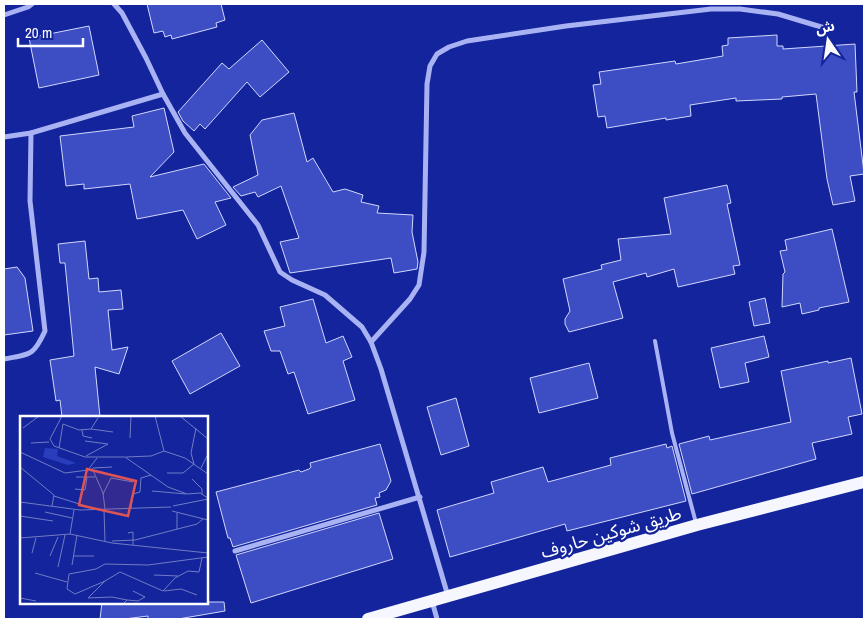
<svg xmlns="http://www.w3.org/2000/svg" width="868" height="623" font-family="'Archivo Narrow','Noto Sans Arabic',sans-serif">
<rect width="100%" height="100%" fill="#13249c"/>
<g fill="#3d4dc3" stroke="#d1d7fd">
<polygon points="147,4 221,4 225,20 216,23 217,27 172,39 171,35 165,37 163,31 154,33"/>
<polygon points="89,26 99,75 39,88 29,38"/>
<polygon points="777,35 777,46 783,46 783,49 855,44 857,92 854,92 864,173 864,174 850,176 855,201 833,205 827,179 816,94 782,97 782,99 736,101 736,98 690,105 691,116 666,120 666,118 607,128 605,116 598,117 593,85 601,84 599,72 675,61 676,64 723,56 722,46 728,45 728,38"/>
<polygon points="262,40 289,72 260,97 247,82 205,129 200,124 194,131 183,121 178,112 222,63 229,69"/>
<polygon points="164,108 174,152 150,177 204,164 231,198 215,202 226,225 197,239 183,210 137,219 130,184 84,189 84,184 66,186 60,136 134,127 132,116"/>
<polygon points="294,113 307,162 313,158 333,192 345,189 363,195 361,202 379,206 377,213 413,215 412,232 418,262 417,269 394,273 391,258 290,273 280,242 299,238 281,186 258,197 255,192 241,196 233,187 258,175 250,135 262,120"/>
<polygon points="727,185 731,203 727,204 740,265 733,266 735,274 678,287 674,269 647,277 646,273 613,282 623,318 569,332 565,324 565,319 570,311 563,279 602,269 601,265 621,260 618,239 671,234 664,198"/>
<polygon points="832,229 849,302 819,308 819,310 802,314 800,303 782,307 783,274 785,272 780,251 787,250 785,240"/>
<polygon points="85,241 89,279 98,278 99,292 121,290 123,309 108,310 112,350 128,347 119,374 95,367 100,417 62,417 60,400 56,401 50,360 74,356 65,263 60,263 58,244"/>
<polygon points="17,267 25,278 33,331 4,335 4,269"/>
<polygon points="765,298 770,323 754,326 749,302"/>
<polygon points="313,299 326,343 343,336 352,357 343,361 355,400 308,414 294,372 288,374 280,351 271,351 264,331 285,326 280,307"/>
<polygon points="221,333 240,366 190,394 172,361"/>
<polygon points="764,336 769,357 745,363 749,382 720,388 711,348"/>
<polygon points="851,358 862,414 848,417 852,434 812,443 816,459 692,494 679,444 709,436 710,440 791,422 781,371 828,361 828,363"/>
<polygon points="589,363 598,398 539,413 530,378"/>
<polygon points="456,398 469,446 441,455 427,407"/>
<polygon points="380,444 391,481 386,490 379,493 380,497 375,498 377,505 233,547 230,538 228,538 216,492 299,470 301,472 309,469 311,467 310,463"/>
<polygon points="666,444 667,448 672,446 686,501 567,531 565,524 450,557 437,510 494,493 491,482 543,467 548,482 611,465 610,458"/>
<polygon points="379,513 393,559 251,603 236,555"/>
<polygon points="102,602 224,602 225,611 178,619 148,619 148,616 124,619 100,619"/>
</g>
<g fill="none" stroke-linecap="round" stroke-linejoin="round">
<polyline stroke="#a9b3f4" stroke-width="4" points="655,341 672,433 696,523"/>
<g stroke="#a9b3f4" stroke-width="5">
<polyline points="114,4 122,13 146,58 163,94 185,133 258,225 280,272 292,280 325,295 362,327 371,342 381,369 448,596"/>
<polyline points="4,15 28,7 32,4"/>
<polyline points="4,137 31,133 163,94"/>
<polyline points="371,342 410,299 419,285 424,252 427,84 430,66 437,54 449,47 467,41 566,26 711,9 740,9 778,14 828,29"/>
<path d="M4 359C30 354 33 357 45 331L30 201 31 133"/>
<polyline points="235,551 420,497"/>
<polyline points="432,601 437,619"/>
</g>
<polyline stroke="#f6f6ff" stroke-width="12" points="368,619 697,525 864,482"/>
</g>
<g text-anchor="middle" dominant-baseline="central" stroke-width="4.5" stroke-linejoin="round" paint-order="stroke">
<g font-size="18" fill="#fff" stroke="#13249c">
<text transform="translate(611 532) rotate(-16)">طريق شوكين حاروف</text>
</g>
</g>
<g transform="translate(20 416)">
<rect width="188" height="188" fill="#13249c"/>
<path d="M25 32 38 33 37 40 56 47 48 49 23 41Z" fill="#2a3dbc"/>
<path fill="none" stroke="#717cc4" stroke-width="1" d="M42 0 30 23 34 30 65 41H105L148 71 167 78 180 77 188 82M135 0 144 35 165 42 188 58M160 0 188 23M3 12 19 0M71 13 93 16M62 14 63 20 72 22M110 22 111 0M65 25 88 28 66 40M11 27 29 26M39 32 43 8 59 14 71 13 78 2M0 36 45 57 68 54 77 42M106 41 131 40 144 35M174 48 171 37 176 12M0 51 34 79 32 90M72 52 83 77 85 93M73 52 92 51M181 52 188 38M147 57H163L174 48M56 61H75M172 63 182 73V78M55 73 65 74 67 61M132 75 166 78M83 78 91 62 113 66M34 80 72 92M0 86 60 94 151 91M153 90 188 83M111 92 113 78 120 76 121 62 131 59M84 94 85 126M152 95 188 104M25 96 52 102M0 100 33 105M157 113V97M108 117 113 116V129M50 118 54 94M0 122 50 118 92 127 188 137M92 125 115 124 177 108 183 103M12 137 16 122M30 140 38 121M54 140H74M52 149 57 119M38 151 45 119M15 157 47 166M134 159 158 160M85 165 55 178 47 173 49 158 76 153 85 148 128 149 188 141M144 175 161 173 177 179M0 182 16 185M107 184 118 185 125 181 113 175M104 187 107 184 92 181 68 182 85 165 100 156 143 175 155 162 168 155 179 156 182 142"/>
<path fill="#de5353" fill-opacity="0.15" stroke="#de5353" stroke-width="2.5" d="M67 53 116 65 108 100 59 89Z"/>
<rect width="188" height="188" fill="none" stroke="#fff" stroke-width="2.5"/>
</g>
<rect width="868" height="623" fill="none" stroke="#ffffff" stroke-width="10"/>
<g transform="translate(828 40) rotate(347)" stroke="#13249c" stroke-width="4" paint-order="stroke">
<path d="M0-4L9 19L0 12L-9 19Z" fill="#ffffff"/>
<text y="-8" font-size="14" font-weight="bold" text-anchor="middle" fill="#ffffff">ش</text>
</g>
<path d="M18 38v8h65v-8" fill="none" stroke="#ffffff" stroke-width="2.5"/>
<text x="25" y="38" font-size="15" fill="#ffffff" stroke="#13249c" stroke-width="4" paint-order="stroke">20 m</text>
</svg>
